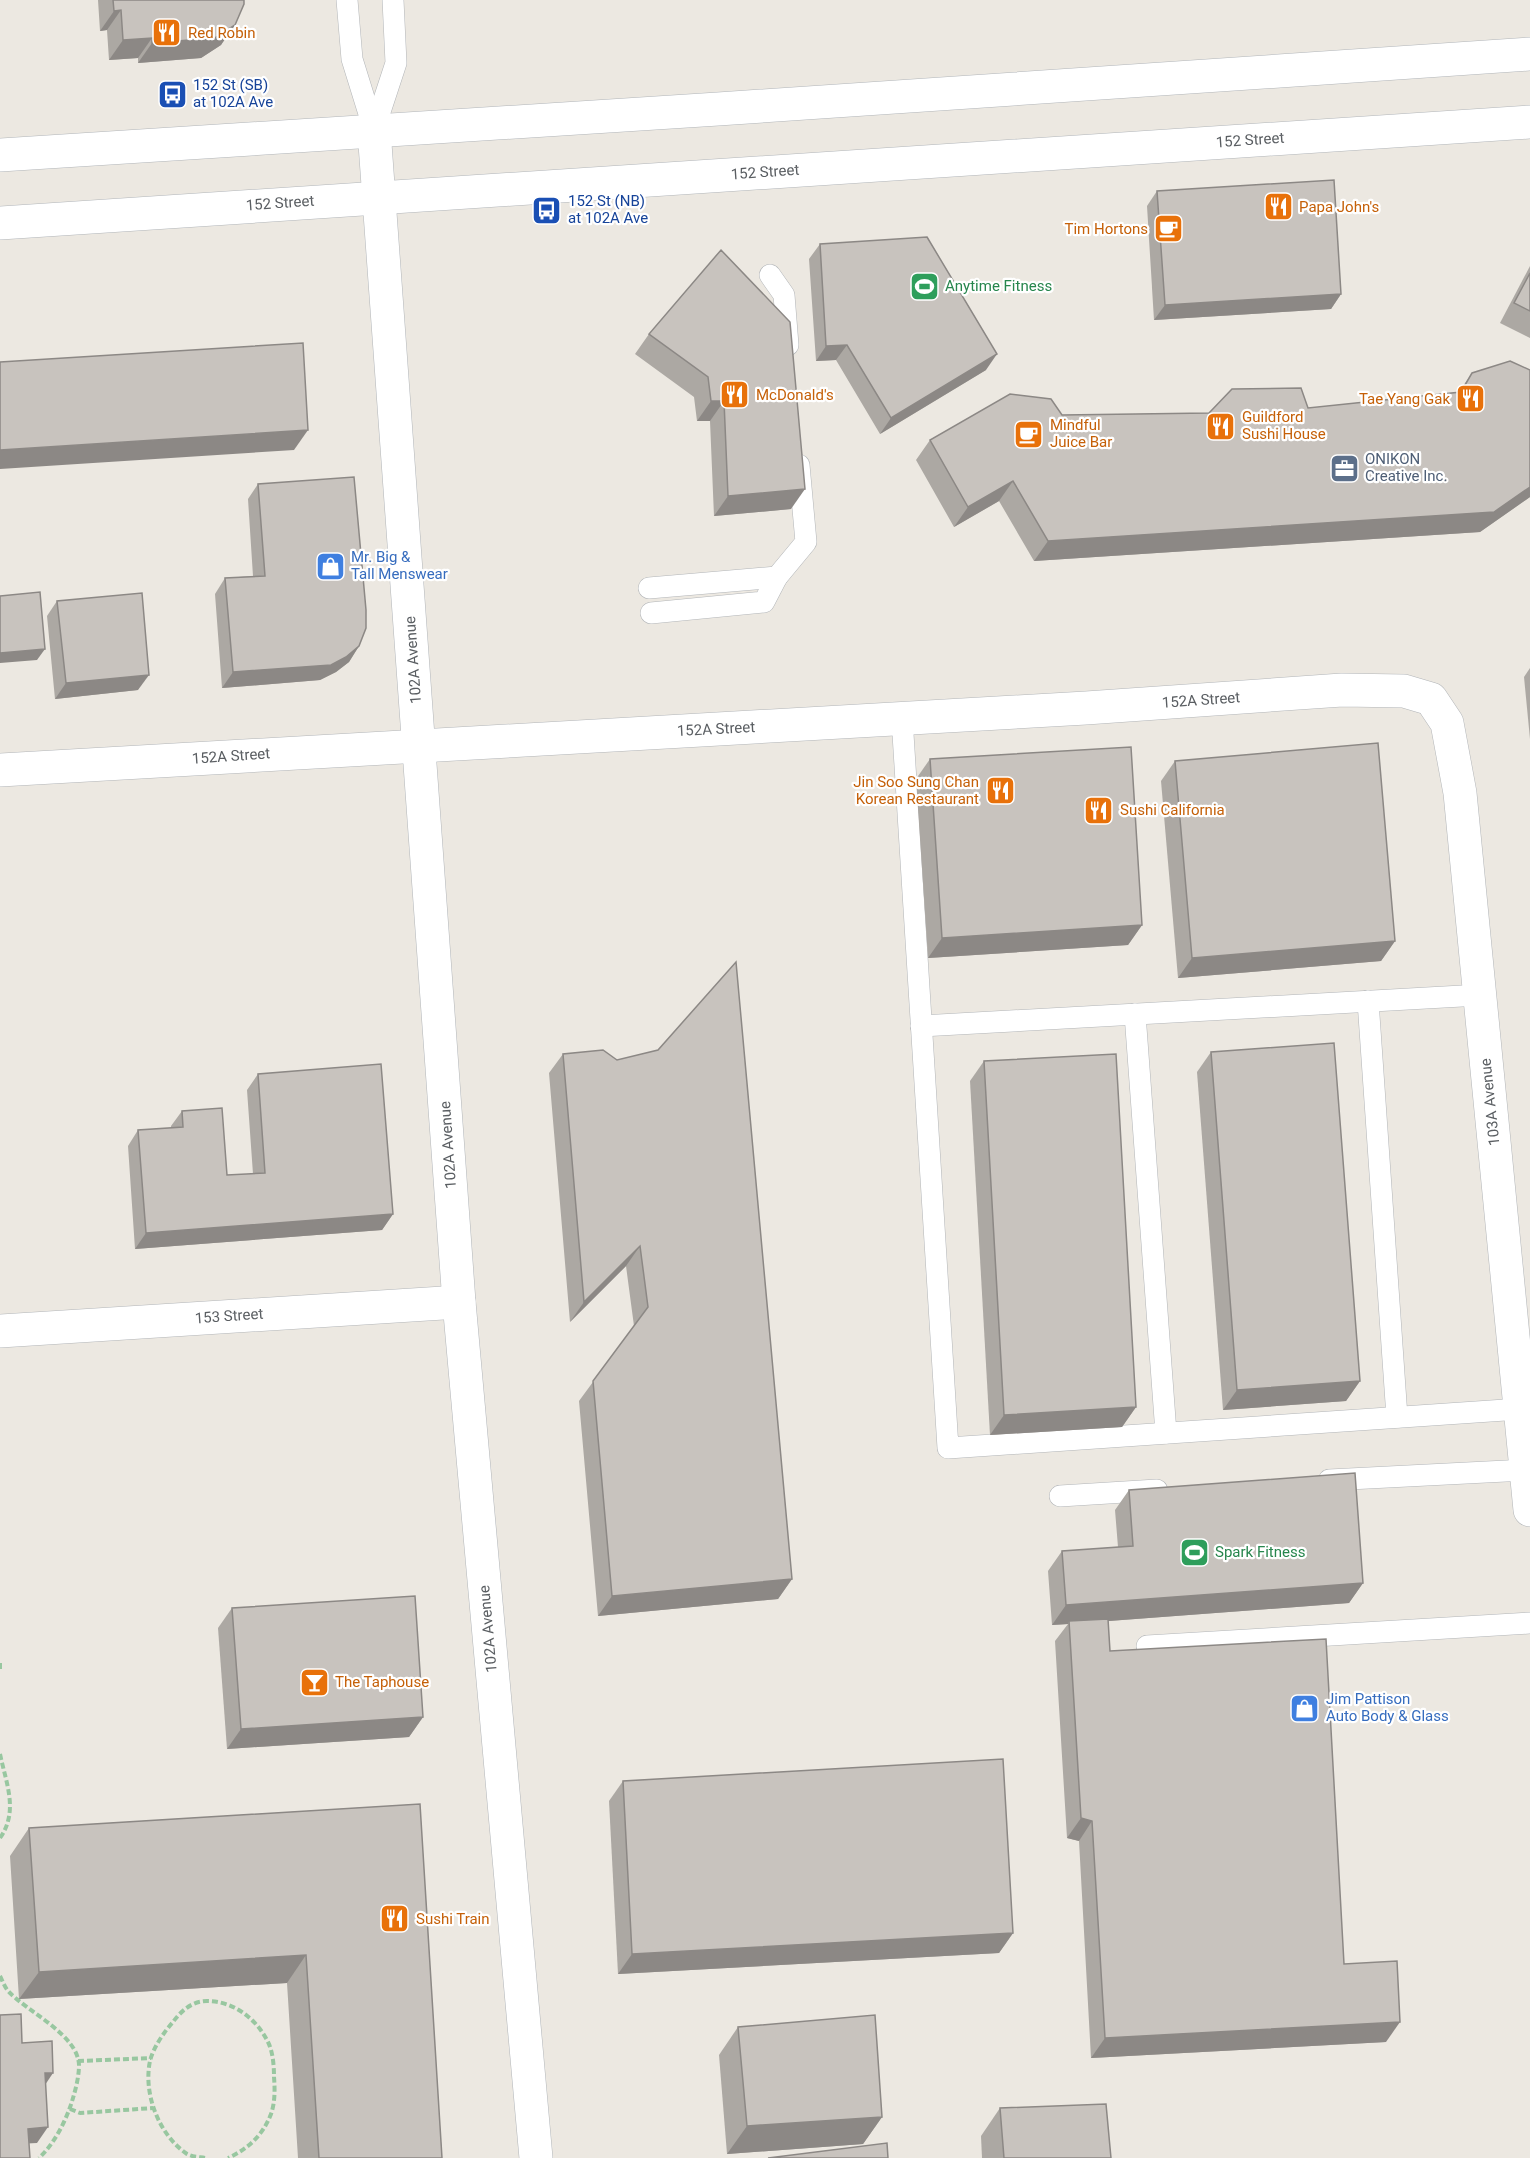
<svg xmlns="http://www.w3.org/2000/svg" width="1530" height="2158" font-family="Roboto,sans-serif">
<rect width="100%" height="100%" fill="#ece8e1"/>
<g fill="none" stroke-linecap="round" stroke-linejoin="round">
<defs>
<g id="lane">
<polyline points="347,0 352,59 374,130"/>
<polyline points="374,130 396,63 393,0"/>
<polyline points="770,275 784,295 788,345"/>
<polyline points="649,588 777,577 806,542 799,465"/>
<polyline points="651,613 764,602 777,577"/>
<polyline points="902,718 948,1448 1520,1409"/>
<polyline points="1368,1001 1397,1417"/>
<polyline points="1135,1014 1166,1433"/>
<polyline points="921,1026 1480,995"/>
<polyline points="1329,1480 1526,1470"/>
<polyline points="1060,1496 1157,1490"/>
<polyline points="1147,1646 1530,1623"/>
</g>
<g id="street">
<polyline points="0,770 1086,708 1342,690 1404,691 1431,699 1447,723 1460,793 1530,1510"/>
<polyline points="0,1331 459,1302"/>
</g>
<g id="secondary">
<polyline points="374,130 459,1302 536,2158"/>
<polyline points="0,155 718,109 1530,54"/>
<polyline points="0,223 1530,122"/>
</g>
</defs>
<use href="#lane" stroke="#b2b5b8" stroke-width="22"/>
<use href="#street" stroke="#b2b5b8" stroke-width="34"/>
<use href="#secondary" stroke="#b1b5b9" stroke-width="34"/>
<g stroke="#98c7a0" stroke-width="4" stroke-dasharray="6 3" stroke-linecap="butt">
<polyline points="0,1663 0,1671"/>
<path d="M0 1754C6 1783 19 1811 0 1838"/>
<path d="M0 1976C3 1982 5 1988 9 1992 28 2012 78 2035 79 2065 79 2076 76 2088 73 2098 67 2119 55 2143 39 2158"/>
<polyline points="78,2061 151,2058"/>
<polyline points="70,2109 80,2113 153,2108"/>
<path d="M205 2158C199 2157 192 2157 187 2154 159 2135 143 2094 150 2061 153 2048 164 2032 173 2022 181 2011 192 2001 207 2001 233 2001 256 2018 268 2042 273 2052 274 2066 274 2077 275 2089 275 2103 271 2114 263 2135 248 2149 228 2158"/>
</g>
<use href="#lane" stroke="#fff" stroke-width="21"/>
<use href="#street" stroke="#fff" stroke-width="33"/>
<use href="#secondary" stroke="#fff" stroke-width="33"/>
</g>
<g fill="#aca8a3">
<polygon points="98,0 244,0 221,45 201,58 138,63 138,58 109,60 107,30 100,31"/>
<polygon points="1157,191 1341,294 1331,309 1154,320 1147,206"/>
<polygon points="820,244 986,370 880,434 836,360 816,361 809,259"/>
<polygon points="1530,266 1530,338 1500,323"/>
<polygon points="790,322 791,509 714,516 710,421 697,421 694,397 635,354 649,334"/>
<polygon points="1530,370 1530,497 1480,532 1034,561 999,501 954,527 916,460 930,440 1062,415 1209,413 1308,408 1459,392 1472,373"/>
<polygon points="258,484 359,646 349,662 336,672 320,680 222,688 215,594 225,578 253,576 248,499"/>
<polygon points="57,601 138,690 55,699 47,616"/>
<polygon points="1530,668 1530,739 1524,677"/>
<polygon points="930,759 1142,925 1128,945 928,958 916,779"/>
<polygon points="1175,761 1395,941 1381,961 1178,978 1161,781"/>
<polygon points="1211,1052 1360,1381 1346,1401 1223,1410 1197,1072"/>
<polygon points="563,1054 792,1579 778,1599 598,1616 579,1401 634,1326 626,1266 570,1322 549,1073"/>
<polygon points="984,1061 1136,1407 1122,1427 990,1435 970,1081"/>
<polygon points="258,1074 393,1214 382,1230 135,1249 128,1146 138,1130 171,1128 171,1126 182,1111 227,1175 253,1174 247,1090"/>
<polygon points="1129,1490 1363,1583 1349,1603 1108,1621 1110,1651 1344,1964 1386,2042 1091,2058 1079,1841 1067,1838 1055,1641 1068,1624 1052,1625 1048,1571 1062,1551 1118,1547 1115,1510"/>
<polygon points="232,1608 423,1717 409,1737 227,1749 218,1628"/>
<polygon points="623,1781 1013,1933 999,1953 618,1974 609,1801"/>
<polygon points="420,1804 442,2158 298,2158 287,1983 19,1999 10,1856 29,1828"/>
<polygon points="738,2027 882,2117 863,2144 727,2154 719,2055"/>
<polygon points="1000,2108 1111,2158 982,2158 981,2136"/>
</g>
<g fill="#8c8885">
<polygon points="121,10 107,30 100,31 114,11"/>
<polygon points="235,25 221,45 201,58 138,63 152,43"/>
<polygon points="152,38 138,58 109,60 123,40"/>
<polygon points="1341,294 1331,309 1154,320 1165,305"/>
<polygon points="847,345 836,360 816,361 826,346"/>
<polygon points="997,354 986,370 880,434 891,418"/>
<polygon points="711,401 724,401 710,421 697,421"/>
<polygon points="308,430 294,450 0,469 0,450"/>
<polygon points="1013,481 999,501 954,527 968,507"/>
<polygon points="1530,487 1530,497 1480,532 1034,561 1048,541"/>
<polygon points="805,489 791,509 714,516 728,496"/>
<polygon points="359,646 349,662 336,672 320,680 222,688 233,672"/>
<polygon points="45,649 37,660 0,663 0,653"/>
<polygon points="149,675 138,690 55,699 66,683"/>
<polygon points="1142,925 1128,945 928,958 942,938"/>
<polygon points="1395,941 1381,961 1178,978 1192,958"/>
<polygon points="393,1214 382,1230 135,1249 146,1233"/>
<polygon points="640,1246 626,1266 570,1322 584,1302"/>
<polygon points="1360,1381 1346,1401 1223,1410 1237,1390"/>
<polygon points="1136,1407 1122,1427 990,1435 1004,1415"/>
<polygon points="792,1579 778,1599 598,1616 612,1596"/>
<polygon points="1363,1583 1349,1603 1069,1624 1069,1621 1068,1624 1052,1625 1066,1605"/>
<polygon points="423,1717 409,1737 227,1749 241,1729"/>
<polygon points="1081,1818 1092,1821 1079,1841 1067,1838"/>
<polygon points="1013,1933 999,1953 618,1974 632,1954"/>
<polygon points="306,1955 287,1983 19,1999 39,1972"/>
<polygon points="1400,2022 1386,2042 1091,2058 1105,2038"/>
<polygon points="45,2073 53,2073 43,2088"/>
<polygon points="882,2117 863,2144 727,2154 747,2126"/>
<polygon points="48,2127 37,2143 17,2144 28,2129"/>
</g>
<g fill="#c8c3be" stroke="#8c8885" stroke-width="1.5">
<polygon points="113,0 244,0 244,4 235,25 215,38 152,43 152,38 123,40 121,10 114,11"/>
<polygon points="1334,180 1341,294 1165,305 1157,191"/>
<polygon points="927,237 997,354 891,418 847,345 826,346 820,244"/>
<polygon points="721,250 790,322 805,489 728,496 724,401 711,401 708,377 649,334"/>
<polygon points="1530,273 1530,311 1514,303"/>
<polygon points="303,343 308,430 0,450 0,362"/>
<polygon points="1510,361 1530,370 1530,487 1494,512 1048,541 1013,481 968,507 930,440 1010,394 1051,399 1062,415 1209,413 1232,389 1301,388 1308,408 1461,392 1472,373"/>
<polygon points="354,477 366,610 366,628 359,646 346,657 331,665 233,672 225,578 265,576 258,484"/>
<polygon points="40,592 45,649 0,653 0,596"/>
<polygon points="142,593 149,675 66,683 57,601"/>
<polygon points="1378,743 1395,941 1192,958 1175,761"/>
<polygon points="1131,747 1142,925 942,938 930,759"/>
<polygon points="736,962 792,1579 612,1596 593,1381 648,1307 640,1246 584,1302 563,1054 603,1050 617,1060 658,1050"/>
<polygon points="1334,1043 1360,1381 1237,1390 1211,1052"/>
<polygon points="1116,1054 1136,1407 1004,1415 984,1061"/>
<polygon points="381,1064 393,1214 146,1233 138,1130 183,1127 182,1111 222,1108 227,1175 265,1173 258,1074"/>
<polygon points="1355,1473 1363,1583 1066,1605 1062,1551 1133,1546 1129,1490"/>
<polygon points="415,1596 423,1717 241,1729 232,1608"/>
<polygon points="1108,1619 1110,1651 1326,1639 1344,1964 1397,1961 1400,2022 1105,2038 1092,1821 1081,1818 1069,1621"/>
<polygon points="1003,1759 1013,1933 632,1954 623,1781"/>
<polygon points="420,1804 442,2158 319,2158 306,1955 39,1972 29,1828"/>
<polygon points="21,2014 22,2043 52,2041 53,2073 45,2073 48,2127 28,2129 30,2158 0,2158 0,2015"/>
<polygon points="875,2015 882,2117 747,2126 738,2027"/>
<polygon points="1106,2104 1111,2158 1004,2158 1000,2108"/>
<polygon points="887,2143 888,2158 768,2158"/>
</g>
<defs>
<symbol id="restaurant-square" viewBox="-11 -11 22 22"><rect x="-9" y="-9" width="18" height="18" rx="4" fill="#e8710a" stroke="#fff"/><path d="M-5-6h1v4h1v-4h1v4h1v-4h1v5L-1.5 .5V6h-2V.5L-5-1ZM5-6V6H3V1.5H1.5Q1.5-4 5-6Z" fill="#fff"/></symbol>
<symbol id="bus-square" viewBox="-11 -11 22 22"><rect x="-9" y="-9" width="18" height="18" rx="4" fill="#1a4fb4" stroke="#fff"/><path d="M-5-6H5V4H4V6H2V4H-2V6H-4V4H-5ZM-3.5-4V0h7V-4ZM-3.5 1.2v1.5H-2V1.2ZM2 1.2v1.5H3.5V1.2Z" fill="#fff"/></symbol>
<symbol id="cafe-square" viewBox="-11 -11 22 22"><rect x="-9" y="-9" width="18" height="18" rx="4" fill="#e8710a" stroke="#fff"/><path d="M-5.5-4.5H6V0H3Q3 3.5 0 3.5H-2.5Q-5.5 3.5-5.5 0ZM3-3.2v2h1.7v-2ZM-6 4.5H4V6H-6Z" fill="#fff"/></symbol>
<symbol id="stadium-square" viewBox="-11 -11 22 22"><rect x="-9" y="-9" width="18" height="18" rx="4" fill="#2e9e5b" stroke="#fff"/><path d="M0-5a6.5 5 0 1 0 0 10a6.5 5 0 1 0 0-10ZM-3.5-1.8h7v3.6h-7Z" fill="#fff"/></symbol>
<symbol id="office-square" viewBox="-11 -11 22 22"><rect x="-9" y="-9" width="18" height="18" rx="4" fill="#5c6f8a" stroke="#fff"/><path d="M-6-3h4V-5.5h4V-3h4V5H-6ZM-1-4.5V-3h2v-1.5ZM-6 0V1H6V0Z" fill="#fff"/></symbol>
<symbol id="shop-square" viewBox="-11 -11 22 22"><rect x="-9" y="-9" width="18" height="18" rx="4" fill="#3f7fe0" stroke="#fff"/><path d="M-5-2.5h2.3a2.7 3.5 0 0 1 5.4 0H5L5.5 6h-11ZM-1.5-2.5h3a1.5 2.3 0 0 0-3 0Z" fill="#fff"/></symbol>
<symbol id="bar-square" viewBox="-11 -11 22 22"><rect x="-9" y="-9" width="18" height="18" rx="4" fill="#e8710a" stroke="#fff"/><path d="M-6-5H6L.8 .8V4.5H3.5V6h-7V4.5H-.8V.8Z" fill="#fff"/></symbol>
</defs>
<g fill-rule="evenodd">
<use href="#restaurant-square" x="150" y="16" width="33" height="33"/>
<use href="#bus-square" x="156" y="78" width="33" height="33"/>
<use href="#restaurant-square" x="1262" y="190" width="33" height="33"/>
<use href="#bus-square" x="530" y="194" width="33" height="33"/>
<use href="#cafe-square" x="1152" y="212" width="33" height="33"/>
<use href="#stadium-square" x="908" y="270" width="33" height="33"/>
<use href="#restaurant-square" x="718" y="378" width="33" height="33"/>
<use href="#restaurant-square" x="1454" y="382" width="33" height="33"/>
<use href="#restaurant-square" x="1204" y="410" width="33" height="33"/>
<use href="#cafe-square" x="1012" y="418" width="33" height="33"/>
<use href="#office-square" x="1328" y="452" width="33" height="33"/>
<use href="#shop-square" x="314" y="550" width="33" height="33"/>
<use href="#restaurant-square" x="984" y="774" width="33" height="33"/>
<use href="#restaurant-square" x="1082" y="794" width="33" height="33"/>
<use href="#stadium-square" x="1178" y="1536" width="33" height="33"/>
<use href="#bar-square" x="298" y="1666" width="33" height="33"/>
<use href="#shop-square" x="1288" y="1692" width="33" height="33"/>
<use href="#restaurant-square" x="378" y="1902" width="33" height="33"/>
</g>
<g text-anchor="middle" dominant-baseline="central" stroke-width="4.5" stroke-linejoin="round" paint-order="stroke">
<g font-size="15" fill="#c56008" stroke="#fff" text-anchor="start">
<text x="188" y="33">Red Robin</text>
<text x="1299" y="207">Papa John's</text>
<text x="1148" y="229" text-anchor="end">Tim Hortons</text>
<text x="756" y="395">McDonald's</text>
<text x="1450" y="399" text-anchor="end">Tae Yang Gak</text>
<text x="1242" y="417">Guildford<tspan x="1242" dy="17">Sushi House</tspan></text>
<text x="1050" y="425">Mindful<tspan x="1050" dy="17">Juice Bar</tspan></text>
<text x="979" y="782" text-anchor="end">Jin Soo Sung Chan<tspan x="979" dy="17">Korean Restaurant</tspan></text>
<text x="1120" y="810">Sushi California</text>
<text x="335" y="1682">The Taphouse</text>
<text x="416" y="1919">Sushi Train</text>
</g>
<g font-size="15" fill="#164399" stroke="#fff" text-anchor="start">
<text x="193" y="85">152 St (SB)<tspan x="193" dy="17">at 102A Ave</tspan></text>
<text x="568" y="201">152 St (NB)<tspan x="568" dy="17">at 102A Ave</tspan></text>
</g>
<g font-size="15" fill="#5a5e62" stroke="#fff">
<text transform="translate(1250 140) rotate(-4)">152 Street</text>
<text transform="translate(765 172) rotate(-4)">152 Street</text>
<text transform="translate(280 203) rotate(-4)">152 Street</text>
<text transform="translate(413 660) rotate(-94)">102A Avenue</text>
<text transform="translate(1201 700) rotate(-4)">152A Street</text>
<text transform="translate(716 729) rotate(-3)">152A Street</text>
<text transform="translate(231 756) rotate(-4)">152A Street</text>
<text transform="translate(1490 1102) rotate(-96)">103A Avenue</text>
<text transform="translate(448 1145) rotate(-94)">102A Avenue</text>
<text transform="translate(229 1316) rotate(-4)">153 Street</text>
<text transform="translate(488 1629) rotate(-95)">102A Avenue</text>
</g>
<g font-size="15" fill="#27864d" stroke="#fff" text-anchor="start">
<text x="945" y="286">Anytime Fitness</text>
<text x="1215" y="1552">Spark Fitness</text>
</g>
<g font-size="15" fill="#4e5e75" stroke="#fff" text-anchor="start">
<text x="1365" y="459">ONIKON<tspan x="1365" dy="17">Creative Inc.</tspan></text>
</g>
<g font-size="15" fill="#366cbe" stroke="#fff" text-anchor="start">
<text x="351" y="557">Mr. Big &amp;<tspan x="351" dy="17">Tall Menswear</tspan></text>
<text x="1326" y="1699">Jim Pattison<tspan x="1326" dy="17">Auto Body &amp; Glass</tspan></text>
</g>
</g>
</svg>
